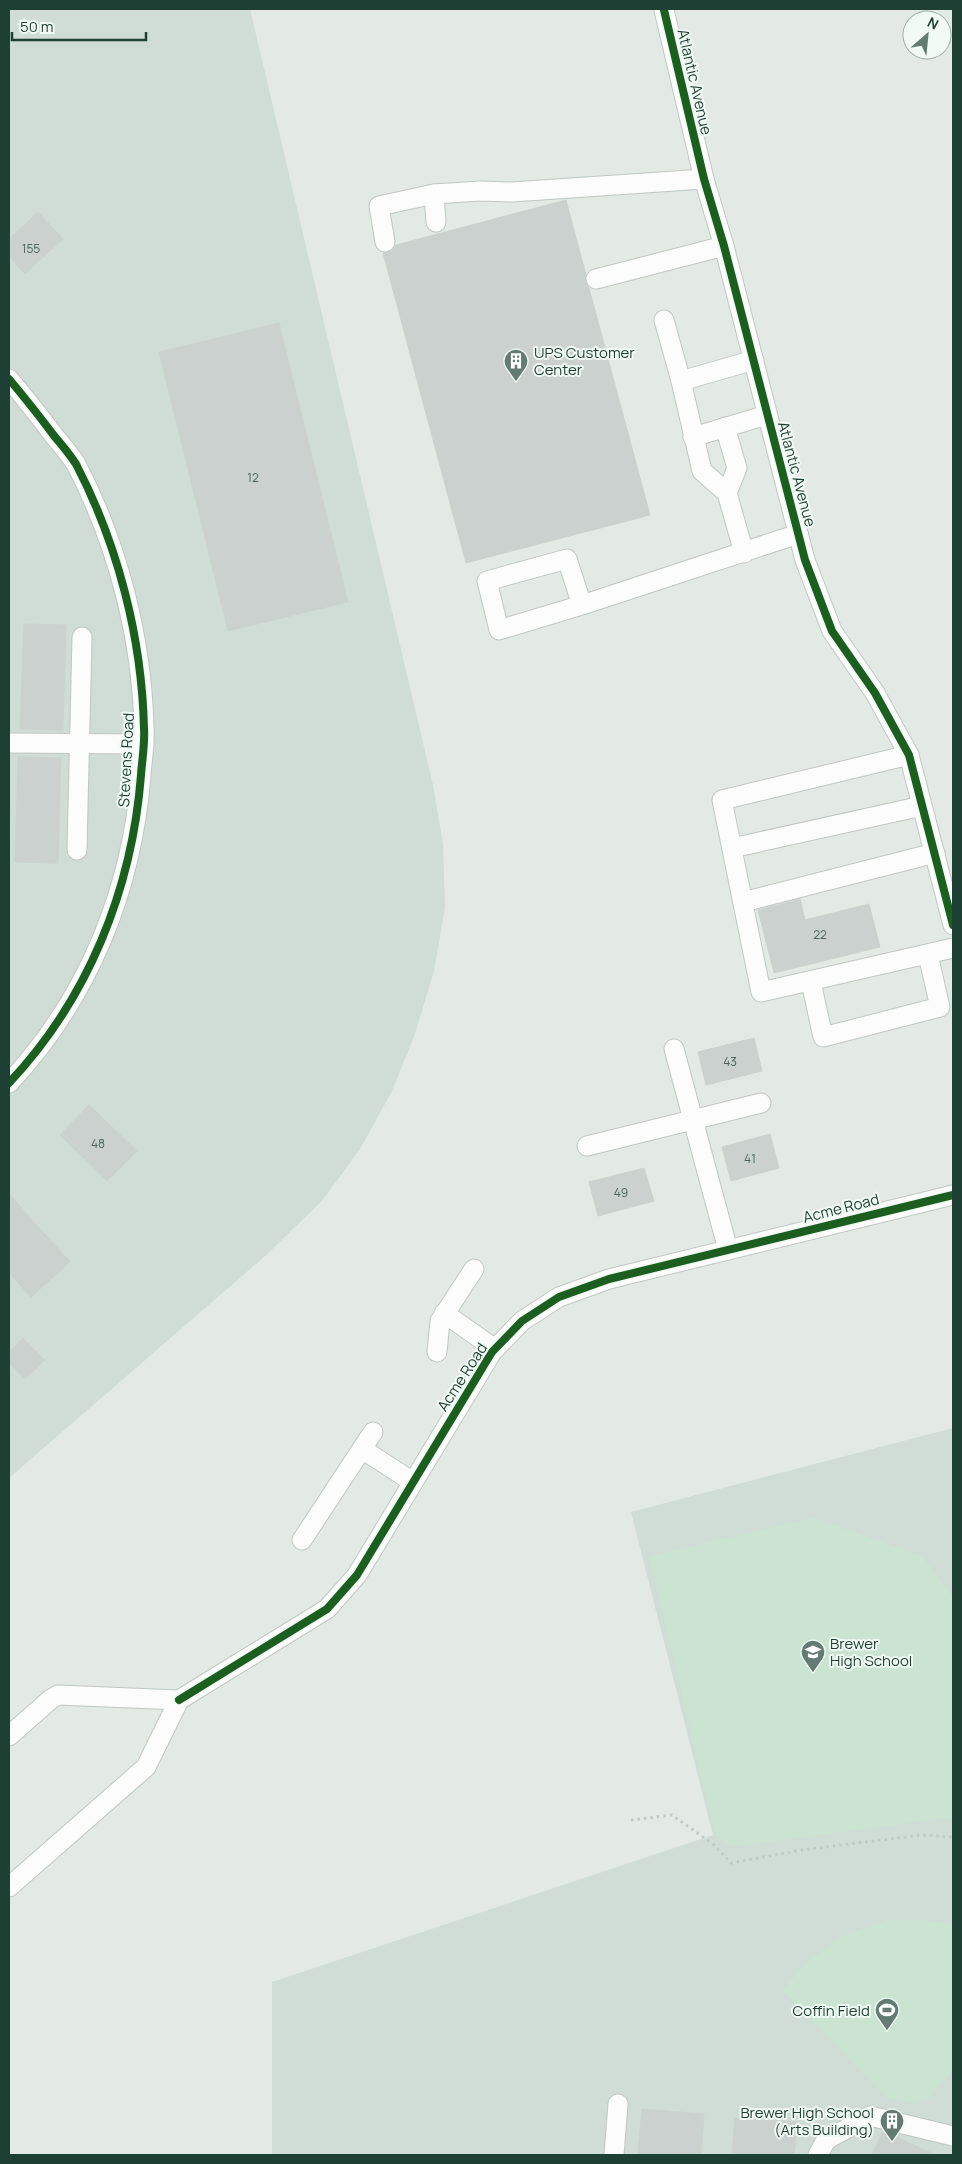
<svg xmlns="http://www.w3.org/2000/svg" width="962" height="2164" font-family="Manrope,sans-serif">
<rect width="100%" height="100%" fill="#e3eae6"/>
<g fill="#d0dcd6">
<polygon points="9,9 250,9 433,785 443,844 445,908 434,971 414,1037 391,1093 360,1149 322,1201 264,1257 9,1478"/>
<polygon points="953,1428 953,2155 272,2155 272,1982 713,1835 631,1512"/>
</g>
<g fill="#cae4d1">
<polygon points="813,1518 922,1556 953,1597 953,1817 732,1847 715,1835 649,1556"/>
<polygon points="889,1919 937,1921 953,1925 953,2071 928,2099 914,2104 885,2096 782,1990 807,1962 842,1936"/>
</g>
<g fill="#cad1ce" stroke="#cbd3cf">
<polygon points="566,200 586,275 585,282 589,288 650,515 466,563 383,253 392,251 396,245"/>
<polygon points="38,212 63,239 25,274 9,256 9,239"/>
<polygon points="279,323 348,602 228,631 159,352"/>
<polygon points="24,624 66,625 63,730 20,729"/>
<polygon points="18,757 61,758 58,863 15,862"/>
<polygon points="800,899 805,920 869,904 880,947 774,973 758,910"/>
<polygon points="754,1038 762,1071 706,1085 698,1052"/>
<polygon points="89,1105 137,1151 107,1181 60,1135"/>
<polygon points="770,1134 779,1168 731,1181 722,1147"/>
<polygon points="644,1168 654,1201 598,1216 589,1182"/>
<polygon points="9,1194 70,1262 31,1297 9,1273"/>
<polygon points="23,1338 45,1360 25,1379 9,1362 9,1352"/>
<polygon points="642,2109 704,2114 701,2155 638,2155"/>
<polygon points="735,2118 797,2122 794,2155 732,2155"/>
<polygon points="883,2131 936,2155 872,2155"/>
</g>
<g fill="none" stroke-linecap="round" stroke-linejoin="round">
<defs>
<g id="minor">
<polyline points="664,10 704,179 724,246 805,560 832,631 875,693 909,755 953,925"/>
<polyline points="434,194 436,222"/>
<polyline points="385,242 379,206 434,194 480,191 512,192 704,179"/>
<polyline points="596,279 724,246"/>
<polyline points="664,320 681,381 754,360"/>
<path d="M9 379C25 398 40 417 55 437 62 445 70 455 76 464 118 545 142 638 144 729 145 744 142 760 141 775 132 890 88 999 9 1083"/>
<polyline points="681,381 702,471 727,493 744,553"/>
<polyline points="725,427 737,468 727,493"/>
<polyline points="693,437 767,415"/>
<polyline points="582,605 499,630 487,581 567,559 582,605 798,534"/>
<polyline points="9,743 144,744"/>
<polyline points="909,755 722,800 761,992 953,948"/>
<polyline points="732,848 922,806"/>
<polyline points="77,850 82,637"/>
<polyline points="743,902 935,853"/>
<polyline points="811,982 823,1037 940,1007 928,955"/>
<polyline points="674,1049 728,1250"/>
<polyline points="587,1146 761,1103"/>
<polyline points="444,1313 495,1349"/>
<polyline points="437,1352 440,1321 474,1269"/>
<polyline points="362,1449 413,1482"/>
<polyline points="302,1540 373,1432"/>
<polyline points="179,1700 327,1609 357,1575 492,1352 522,1321 559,1297 609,1279 953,1195"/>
<polyline points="9,1736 51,1699 58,1695 179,1700 146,1767 9,1887"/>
<polyline points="614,2155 618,2104"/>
<polyline points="818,2155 826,2140 870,2116 953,2136"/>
</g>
</defs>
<use href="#minor" stroke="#c0c7c3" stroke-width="21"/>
<polyline stroke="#c0cac5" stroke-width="3" stroke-dasharray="2.5 4" stroke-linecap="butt" points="631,1820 672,1815 713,1844 731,1863 802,1850 922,1835 953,1837"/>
<use href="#minor" stroke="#fbfcfb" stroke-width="19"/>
<defs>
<g id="cycleway">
<polyline points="664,10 704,179 724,246 805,560 832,631 875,693 909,755 953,925"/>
<path d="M9 379C25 398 40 417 55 437 62 445 70 455 76 464 118 545 142 638 144 729 145 744 142 760 141 775 132 890 88 999 9 1083"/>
<polyline points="179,1700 327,1609 357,1575 492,1352 522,1321 559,1297 609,1279 953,1195"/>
</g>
</defs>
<use href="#cycleway" stroke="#f1f9f4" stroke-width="11"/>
<use href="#cycleway" stroke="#1b5e20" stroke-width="8"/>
</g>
<defs>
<symbol id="building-pin" viewBox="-11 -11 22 30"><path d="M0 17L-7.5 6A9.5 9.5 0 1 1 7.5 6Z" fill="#637b72" stroke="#f1f9f4"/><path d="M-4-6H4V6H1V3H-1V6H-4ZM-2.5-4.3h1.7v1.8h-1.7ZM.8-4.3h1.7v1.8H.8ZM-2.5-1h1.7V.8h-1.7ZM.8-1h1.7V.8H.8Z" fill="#fff"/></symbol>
<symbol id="school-pin" viewBox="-11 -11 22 30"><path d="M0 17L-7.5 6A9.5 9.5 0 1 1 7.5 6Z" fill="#637b72" stroke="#f1f9f4"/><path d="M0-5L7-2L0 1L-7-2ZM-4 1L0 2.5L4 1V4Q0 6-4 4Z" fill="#fff"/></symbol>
<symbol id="stadium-pin" viewBox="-11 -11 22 30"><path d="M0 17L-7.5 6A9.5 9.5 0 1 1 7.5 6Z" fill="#637b72" stroke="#f1f9f4"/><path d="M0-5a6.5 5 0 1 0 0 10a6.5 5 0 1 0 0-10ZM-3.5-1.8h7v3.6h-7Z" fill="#fff"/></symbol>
</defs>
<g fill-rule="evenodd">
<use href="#building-pin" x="502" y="347" width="28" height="38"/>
<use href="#school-pin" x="799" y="1638" width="28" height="38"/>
<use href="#stadium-pin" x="873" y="1996" width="28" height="38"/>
<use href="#building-pin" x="878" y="2107" width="28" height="38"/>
</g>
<g text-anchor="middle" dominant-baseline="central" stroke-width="4" stroke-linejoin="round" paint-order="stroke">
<g font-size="12" fill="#4a645b">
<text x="31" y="248">155</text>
<text x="253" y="477">12</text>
<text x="820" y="934">22</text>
<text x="730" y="1061">43</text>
<text x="98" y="1143">48</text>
<text x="750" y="1158">41</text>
<text x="621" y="1192">49</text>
</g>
<g font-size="15" fill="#1e3f34" stroke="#f1f9f4">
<text transform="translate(695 82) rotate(77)">Atlantic Avenue</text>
<text transform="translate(797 474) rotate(75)">Atlantic Avenue</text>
<text transform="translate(126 760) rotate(-87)">Stevens Road</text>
<text transform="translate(841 1208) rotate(-14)">Acme Road</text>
<text transform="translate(462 1377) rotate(-57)">Acme Road</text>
</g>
<g font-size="15" fill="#1e3f34" stroke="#f1f9f4" text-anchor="start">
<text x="534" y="352">UPS Customer<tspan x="534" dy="17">Center</tspan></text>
<text x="830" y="1643">Brewer<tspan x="830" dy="17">High School</tspan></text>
<text x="870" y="2010" text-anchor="end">Coffin Field</text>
<text x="874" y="2112" text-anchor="end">Brewer High School<tspan x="874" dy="17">(Arts Building)</tspan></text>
</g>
</g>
<rect width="962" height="2164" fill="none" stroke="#1e3f34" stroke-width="20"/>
<g transform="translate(927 35) rotate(27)"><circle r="24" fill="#f1f9f4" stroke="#9dafa7"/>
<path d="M0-4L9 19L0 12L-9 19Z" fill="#637b72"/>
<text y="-8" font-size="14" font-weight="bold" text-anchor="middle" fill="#1e3f34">N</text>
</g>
<path d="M12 32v8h134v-8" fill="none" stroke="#1e3f34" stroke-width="2.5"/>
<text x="20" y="32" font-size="15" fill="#1e3f34" stroke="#f1f9f4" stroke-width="4" paint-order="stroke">50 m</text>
</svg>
